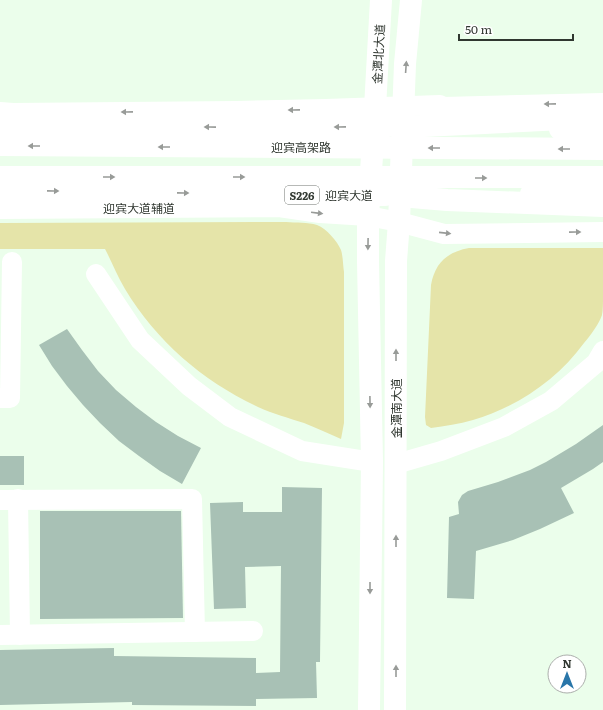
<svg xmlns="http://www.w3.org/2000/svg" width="603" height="710" font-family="Literata,'Noto Sans SC',serif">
<rect width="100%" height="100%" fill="#ebfeeb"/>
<g fill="#e5e4a9">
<path d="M286 222C296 223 308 222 317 225 327 229 337 241 341 250 343 256 343 266 344 272V423L341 439C329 434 317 428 304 423 289 418 273 414 258 407 203 381 157 342 125 289 117 276 112 262 105 249H0V223Z"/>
<path d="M469 248H603C603 264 603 281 603 297 603 302 603 310 602 315 599 324 590 336 584 343 557 380 517 407 473 420 459 424 445 426 431 428L426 425 425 417 431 285C435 263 447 252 469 248Z"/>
</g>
<g fill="#a8c1b5">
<polygon points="67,329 82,350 98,371 116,390 136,407 156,422 178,436 201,448 182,484 160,471 139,456 119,441 100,423 83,405 67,386 52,366 39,345"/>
<polygon points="603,425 603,462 593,469 561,488 574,513 540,529 513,540 476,551 474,599 447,598 449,517 459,514 458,502 462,495 468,491 498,482 530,470 546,462 576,444"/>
<rect x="0" y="456" width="24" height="29"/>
<polygon points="282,487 322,488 320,662 316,662 317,698 256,699 256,706 132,705 132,702 0,705 0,650 114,648 114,656 256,658 256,673 280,672 281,566 245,567 246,608 214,609 210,503 243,502 243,512 282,512"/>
<polygon points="40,511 181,511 183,618 40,619"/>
</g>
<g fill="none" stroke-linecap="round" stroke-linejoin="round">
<g stroke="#fff" stroke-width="20">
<polyline points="0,112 13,113 236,111 326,109 440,105 443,107 603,103"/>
<polyline points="0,209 279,207 320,213 368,216 399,222 444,234 603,232"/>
<polyline points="96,274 140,340 189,386 230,417 302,451 372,462"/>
<polyline points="0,398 10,398 12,262"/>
<polyline points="396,464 441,451 504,427 551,401 596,363 603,351"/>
<polyline points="18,499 20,635"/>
<polyline points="0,500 192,499 195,632"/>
<polyline points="0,635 253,631"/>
</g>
<g stroke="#fff" stroke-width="22">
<polyline points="0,124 315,128 388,126"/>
<polyline points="560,129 603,129"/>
<polyline points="0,191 315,196 369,195 385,195"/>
<polyline points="531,194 603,193"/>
<polyline points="369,710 372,462 368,261 368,216 374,126 381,0"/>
<polyline points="395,710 396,261 399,222 405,64 411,0"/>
</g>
<g stroke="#fff" stroke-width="22">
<polyline points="403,127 603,117"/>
<polyline points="0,145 603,149"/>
<polyline points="0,177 603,177"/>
<polyline points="400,196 447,200 603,206"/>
</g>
</g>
<defs><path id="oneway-solid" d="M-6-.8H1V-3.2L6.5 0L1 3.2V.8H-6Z"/></defs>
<g fill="#989b98">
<use href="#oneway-solid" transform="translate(406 67) rotate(-86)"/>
<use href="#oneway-solid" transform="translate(550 104) rotate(179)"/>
<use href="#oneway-solid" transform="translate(294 110) rotate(179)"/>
<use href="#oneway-solid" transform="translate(127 112) rotate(179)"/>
<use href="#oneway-solid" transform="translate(210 127) rotate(-179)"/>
<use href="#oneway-solid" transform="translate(340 127) rotate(179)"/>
<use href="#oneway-solid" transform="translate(34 146) rotate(-180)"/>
<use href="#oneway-solid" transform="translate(164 147) rotate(-180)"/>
<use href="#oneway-solid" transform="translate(434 148) rotate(-180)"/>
<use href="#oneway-solid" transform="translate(564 149) rotate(-180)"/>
<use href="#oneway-solid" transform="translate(109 177)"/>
<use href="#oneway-solid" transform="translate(239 177)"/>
<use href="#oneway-solid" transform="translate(481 178)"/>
<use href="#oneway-solid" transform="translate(53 191) rotate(1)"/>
<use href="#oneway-solid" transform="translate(183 193) rotate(1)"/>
<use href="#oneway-solid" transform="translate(317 213) rotate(7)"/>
<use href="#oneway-solid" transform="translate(575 232) rotate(-1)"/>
<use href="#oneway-solid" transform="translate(445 233) rotate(6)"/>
<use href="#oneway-solid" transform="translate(368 244) rotate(91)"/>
<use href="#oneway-solid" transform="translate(396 355) rotate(-90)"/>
<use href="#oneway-solid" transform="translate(370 402) rotate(89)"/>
<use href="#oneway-solid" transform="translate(396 541) rotate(-90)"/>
<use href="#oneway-solid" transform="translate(370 588) rotate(90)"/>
<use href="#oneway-solid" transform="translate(396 671) rotate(-90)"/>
</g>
<g text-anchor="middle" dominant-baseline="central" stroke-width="4" stroke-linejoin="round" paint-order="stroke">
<rect fill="#fff" stroke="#6e736e" stroke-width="1" x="285" y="186" width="34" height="18" rx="3"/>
<g font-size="11" font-weight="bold" fill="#303730">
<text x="302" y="195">S226</text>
</g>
<g font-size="12" fill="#303730" stroke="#fff">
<text transform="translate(378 54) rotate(-87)">金潭北大道</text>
<text x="301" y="147">迎宾高架路</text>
<text x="349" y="195">迎宾大道</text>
<text x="139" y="208">迎宾大道辅道</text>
<text transform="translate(396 408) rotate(-90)">金潭南大道</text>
</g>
</g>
<g transform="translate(567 674)"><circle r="19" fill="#ffffff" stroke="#acafac"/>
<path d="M0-3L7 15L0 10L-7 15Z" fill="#2976a9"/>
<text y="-6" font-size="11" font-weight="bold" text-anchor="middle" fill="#303730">N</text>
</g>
<path d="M459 34v6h114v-6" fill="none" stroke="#303730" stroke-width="2"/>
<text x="465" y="34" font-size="12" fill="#303730" stroke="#ffffff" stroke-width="3" paint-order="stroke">50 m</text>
</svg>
